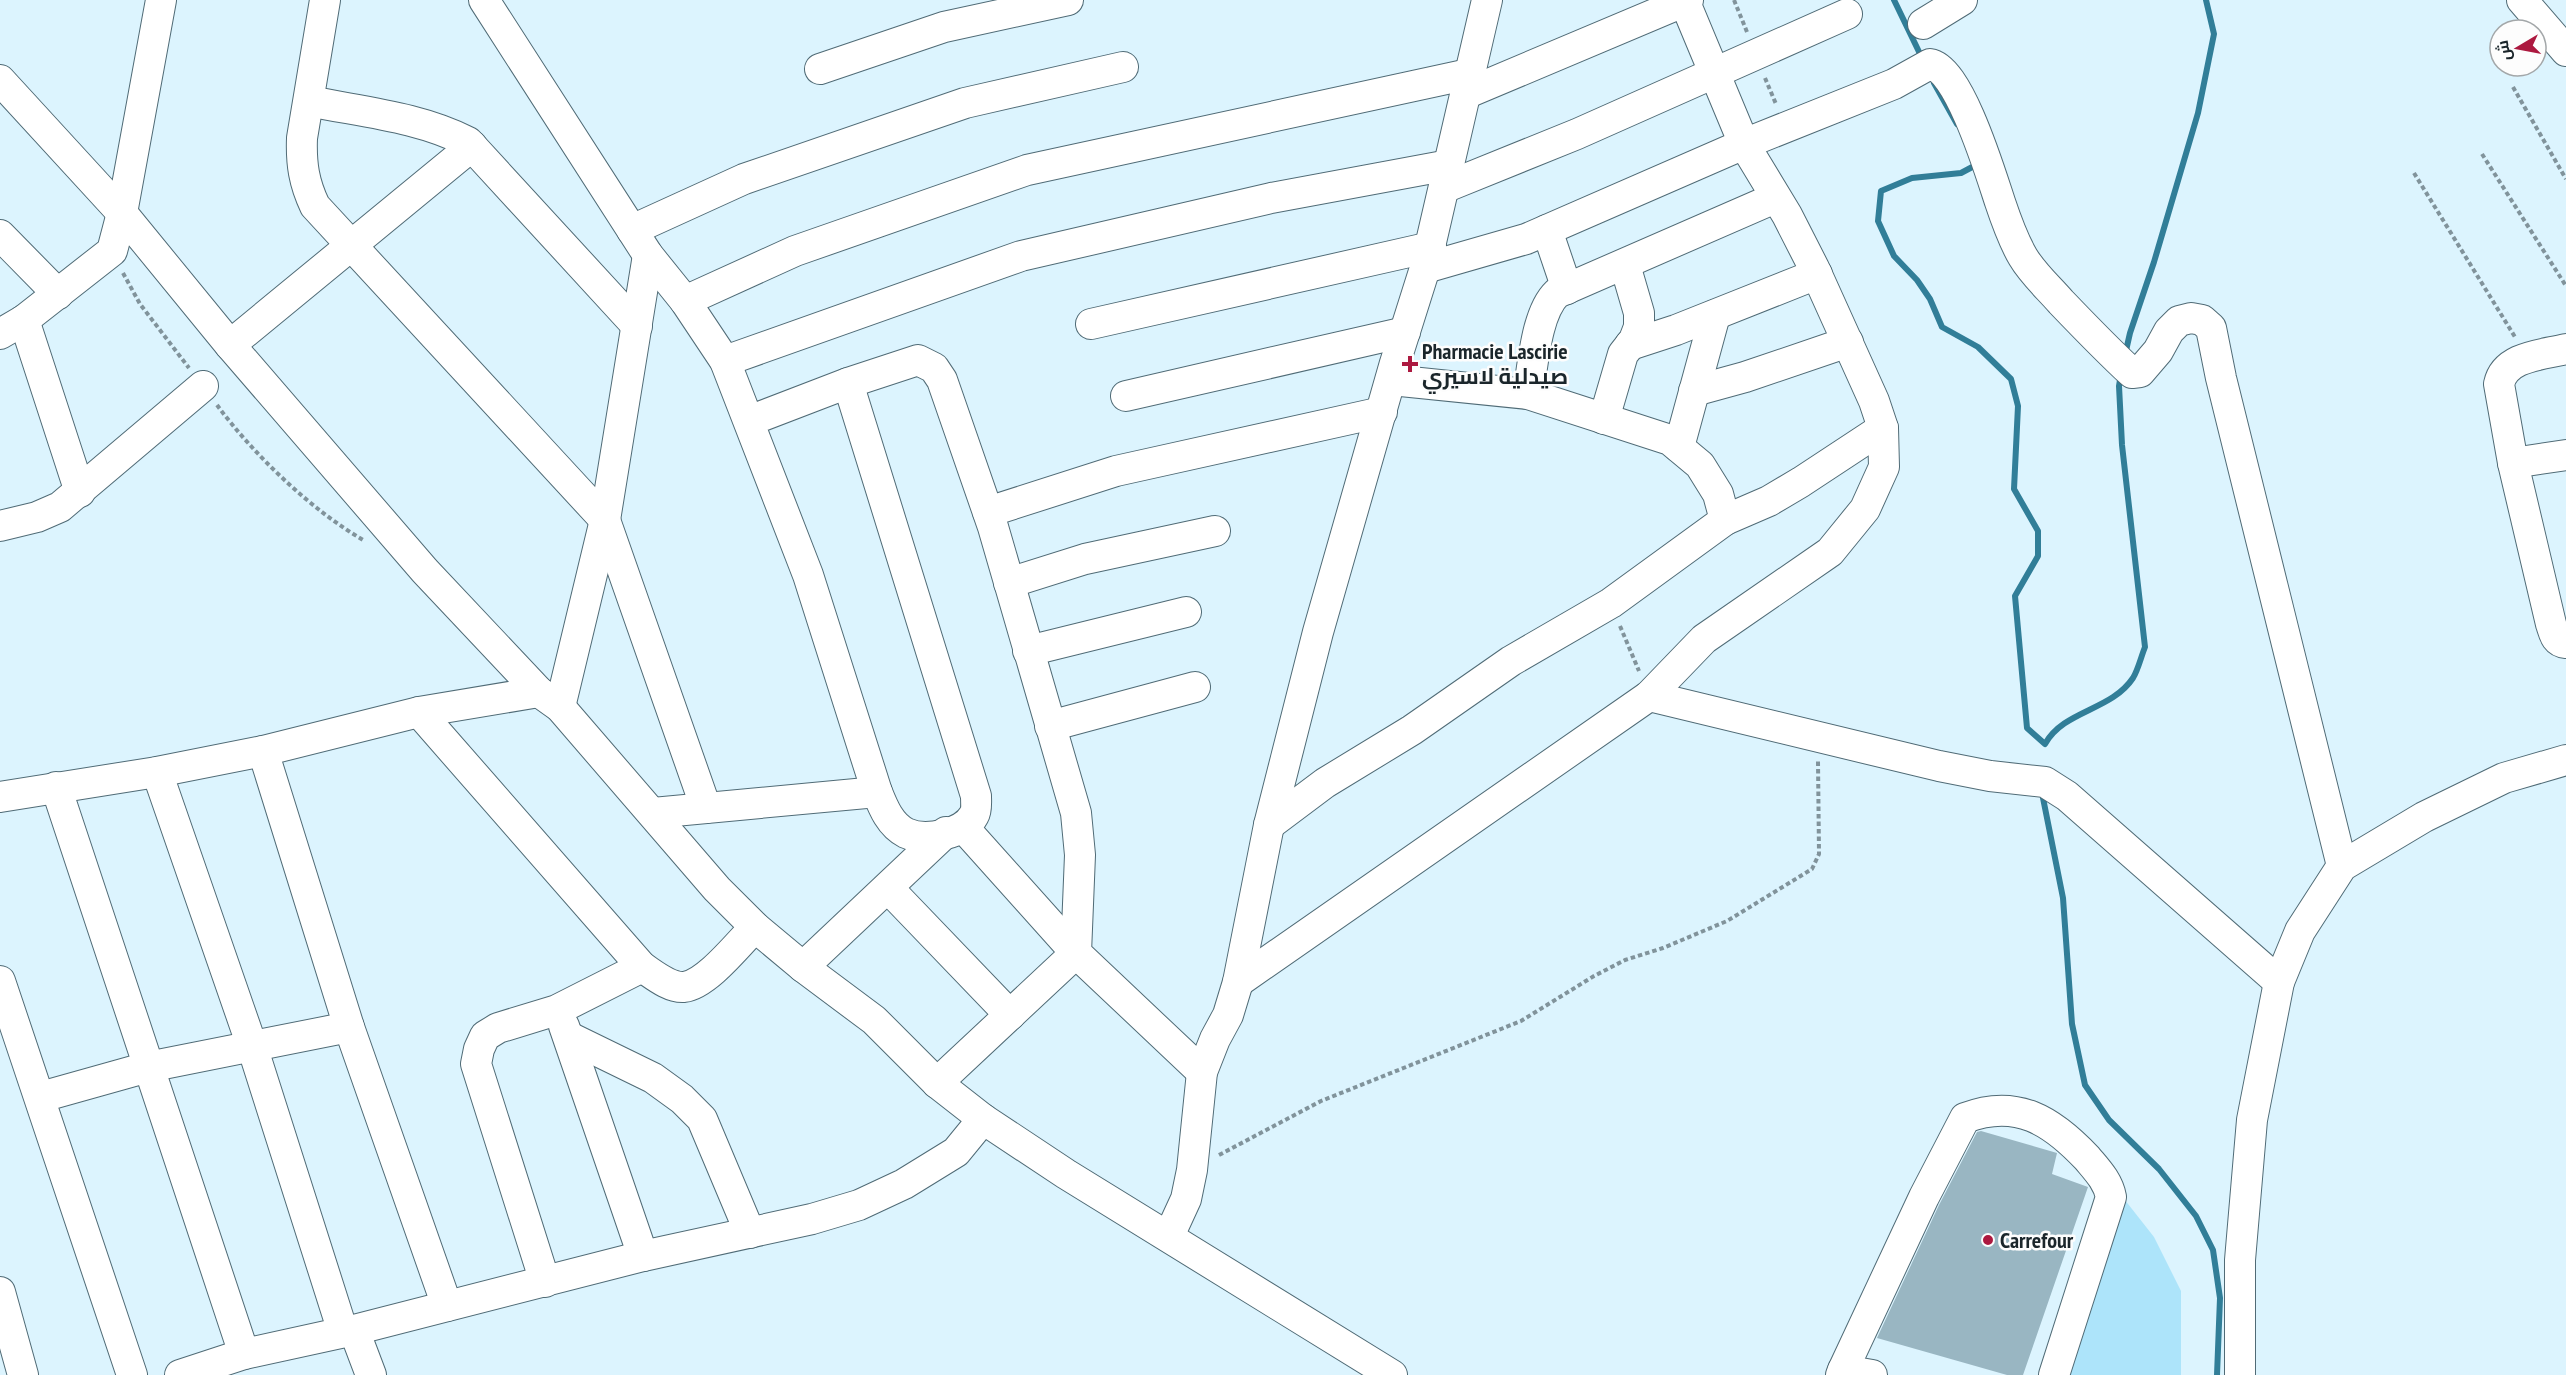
<svg xmlns="http://www.w3.org/2000/svg" width="2566" height="1375" font-family="'PT Sans Narrow',Cairo,sans-serif">
<rect width="100%" height="100%" fill="#dcf4fe"/>
<polygon fill="#ade4fa" points="2117,1190 2154,1237 2181,1291 2181,1375 2061,1375"/>
<g fill="none" stroke-linecap="round" stroke-linejoin="round">
<g stroke="#317e98" stroke-width="6">
<polyline points="1894,0 1922,58"/>
<polyline points="1934,83 1957,124"/>
<path d="M1975 162 1976 165 1961 173 1912 178 1881 191 1878 221 1894 256 1917 280 1930 299 1942 327 1978 347 2011 379 2018 406 2014 489 2038 531V556L2015 596 2027 728 2045 744C2064 710 2111 711 2133 678 2138 670 2141 657 2145 647L2122 445 2119 386 2121 374"/>
<polyline points="2125,355 2130,333 2154,262 2198,113 2214,34 2206,0"/>
<polyline points="2042,793 2063,898 2072,1024 2085,1085 2109,1120 2159,1169 2196,1216 2213,1250 2220,1298 2217,1375"/>
</g>
</g>
<polygon fill="#99b6c2" points="1981,1131 2057,1153 2052,1174 2088,1187 2023,1375 2007,1375 1877,1338 1939,1205 1977,1132"/>
<g fill="none" stroke-linecap="round" stroke-linejoin="round">
<defs>
<g id="minor">
<path d="M325 0 302 138C301 164 304 183 315 206L605 520 706 808"/>
<path d="M484 0 648 255 685 301 725 361 808 575 877 792C883 807 890 825 906 833 926 842 964 834 974 815 977 810 976 802 976 796L848 383 749 421"/>
<polyline points="2522,0 2566,51"/>
<polyline points="1923,24 1962,0"/>
<polyline points="820,69 944,27 1068,0"/>
<polyline points="0,80 122,213 230,345 425,571 539,692 560,707 717,889 755,927 803,967 874,1020 937,1083 983,1119 1066,1174 1392,1375"/>
<polyline points="1465,94 1688,0"/>
<path d="M309 101C362 112 420 117 468 142L637 326"/>
<polyline points="1446,187 1577,134 1847,14"/>
<polyline points="632,230 744,179 965,103 1123,67"/>
<polyline points="1547,230 1567,289"/>
<polyline points="0,235 58,294"/>
<path d="M1425 268 1526 239 1744 144 1894 84 1930 64C1959 68 1991 175 2000 202 2006 220 2013 240 2023 257 2033 274 2048 287 2061 302 2084 326 2107 350 2132 373L2140 372 2158 351 2169 331 2179 321 2191 318 2202 320 2211 328 2221 378 2342 866"/>
<polyline points="685,301 795,251 1027,170 1469,74"/>
<polyline points="24,320 80,492"/>
<polyline points="1091,324 1431,247"/>
<polyline points="0,334 24,320 112,251 122,213 161,0"/>
<polyline points="230,345 472,146"/>
<polyline points="1630,345 1676,330 1817,274"/>
<path d="M2566 349C2542 355 2505 356 2499 384L2513 463 2551 624C2554 633 2555 642 2566 643"/>
<polyline points="725,361 1021,256 1271,198 1449,165"/>
<polyline points="848,383 918,360 934,368 942,380 993,527 1076,813 1080,855 1076,953 1202,1072"/>
<polyline points="1694,391 1745,377 1848,342"/>
<path d="M1528 394C1533 366 1536 313 1557 293L1775 198"/>
<polyline points="1126,396 1405,332"/>
<polyline points="1604,419 1623,354 1634,340 1639,327 1639,313 1625,265"/>
<polyline points="1679,447 1715,315"/>
<polyline points="2513,463 2566,455"/>
<polyline points="988,512 1116,471 1382,412"/>
<polyline points="1725,520 1769,501 1801,482 1883,428"/>
<polyline points="0,526 37,517 60,507 203,386"/>
<polyline points="1009,583 1085,559 1215,531"/>
<polyline points="1028,651 1186,612"/>
<polyline points="1649,696 1939,766 1990,776 2045,782 2067,796 2279,982"/>
<polyline points="560,707 605,520 648,255"/>
<path d="M419 712 642 967C653 974 669 988 684 987 707 984 738 944 755 927"/>
<polyline points="1050,726 1195,687"/>
<polyline points="263,751 349,1027 447,1306"/>
<polyline points="157,772 252,1046 343,1332"/>
<polyline points="56,787 244,1354"/>
<polyline points="0,797 157,772 263,751 419,712 539,692"/>
<polyline points="653,813 877,792"/>
<polyline points="1269,825 1325,783 1412,730 1511,661 1611,603 1725,520 1718,494 1700,465 1670,440 1528,394 1391,380"/>
<polyline points="888,888 1010,1015"/>
<polyline points="803,967 946,832"/>
<polyline points="0,981 132,1375"/>
<polyline points="1238,982 1649,696 1704,639 1830,552 1865,509 1884,467 1883,428 1874,401 1814,268 1787,215 1744,144 1684,0"/>
<polyline points="564,1026 643,1256"/>
<polyline points="569,1037 653,1078 682,1099 702,1119 750,1233"/>
<polyline points="937,1083 1076,953 964,828"/>
<polyline points="41,1097 148,1067 349,1027"/>
<polyline points="1169,1236 1186,1199 1192,1170 1202,1072 1215,1039 1228,1015 1238,982 1269,825 1318,632 1395,363 1425,268 1487,0"/>
<polyline points="545,1282 476,1064 479,1049 485,1036 498,1028 557,1010 642,967"/>
<polyline points="0,1292 23,1375"/>
<polyline points="354,1330 371,1375"/>
<path d="M1843 1370 1924 1197 1965 1118C2017 1098 2052 1121 2087 1158 2097 1170 2108 1181 2111 1197L2054 1375"/>
<polyline points="180,1375 244,1354 354,1330 643,1256 812,1219 859,1205 904,1184 956,1152 983,1119"/>
<polyline points="1841,1375 1843,1370 1872,1375"/>
<polyline points="2240,1375 2240,1260 2252,1120 2279,982 2300,931 2342,866 2424,817 2504,778 2566,760"/>
</g>
</defs>
<use href="#minor" stroke="#506b76" stroke-width="32"/>
<g stroke="#81939b" stroke-width="4" stroke-dasharray="4.5 3" stroke-linecap="butt">
<polyline points="1734,0 1747,32"/>
<polyline points="1765,78 1776,104"/>
<polyline points="2513,87 2566,179"/>
<polyline points="2482,154 2566,286"/>
<polyline points="2414,173 2515,337"/>
<polyline points="123,273 140,304 189,368"/>
<path d="M217 405C253 454 312 511 365 541"/>
<polyline points="1620,626 1639,671"/>
<polyline points="1219,1155 1321,1101 1521,1021 1594,976 1625,960 1663,948 1727,921 1812,869 1819,854 1818,761"/>
</g>
<use href="#minor" stroke="#fff" stroke-width="30"/>
</g>
<g fill="#ac183f" stroke="#fdfdfd" stroke-width="2">
<path d="M1407 355h6v6h6v6h-6v6h-6v-6h-6v-6h6z"/>
<circle cx="1988" cy="1240" r="6"/>
</g>
<g text-anchor="middle" dominant-baseline="central" stroke-width="5" stroke-linejoin="round" paint-order="stroke">
<g font-size="22" font-weight="bold" fill="#1b262b" stroke="#fdfdfd" text-anchor="start">
<text x="1422" y="351">Pharmacie Lascirie<tspan x="1422" dy="25">صيدلية لاسيري</tspan></text>
<text x="2000" y="1240">Carrefour</text>
</g>
</g>
<g transform="translate(2518 48) rotate(260)"><circle r="28" fill="#fdfdfd" stroke="#a3a7a9" stroke-width="1.5"/>
<path d="M0-4.5L10 22L0 15L-10 22Z" fill="#ac183f"/>
<text y="-9" font-size="16" font-weight="bold" text-anchor="middle" fill="#1b262b">ش</text>
</g>
</svg>
